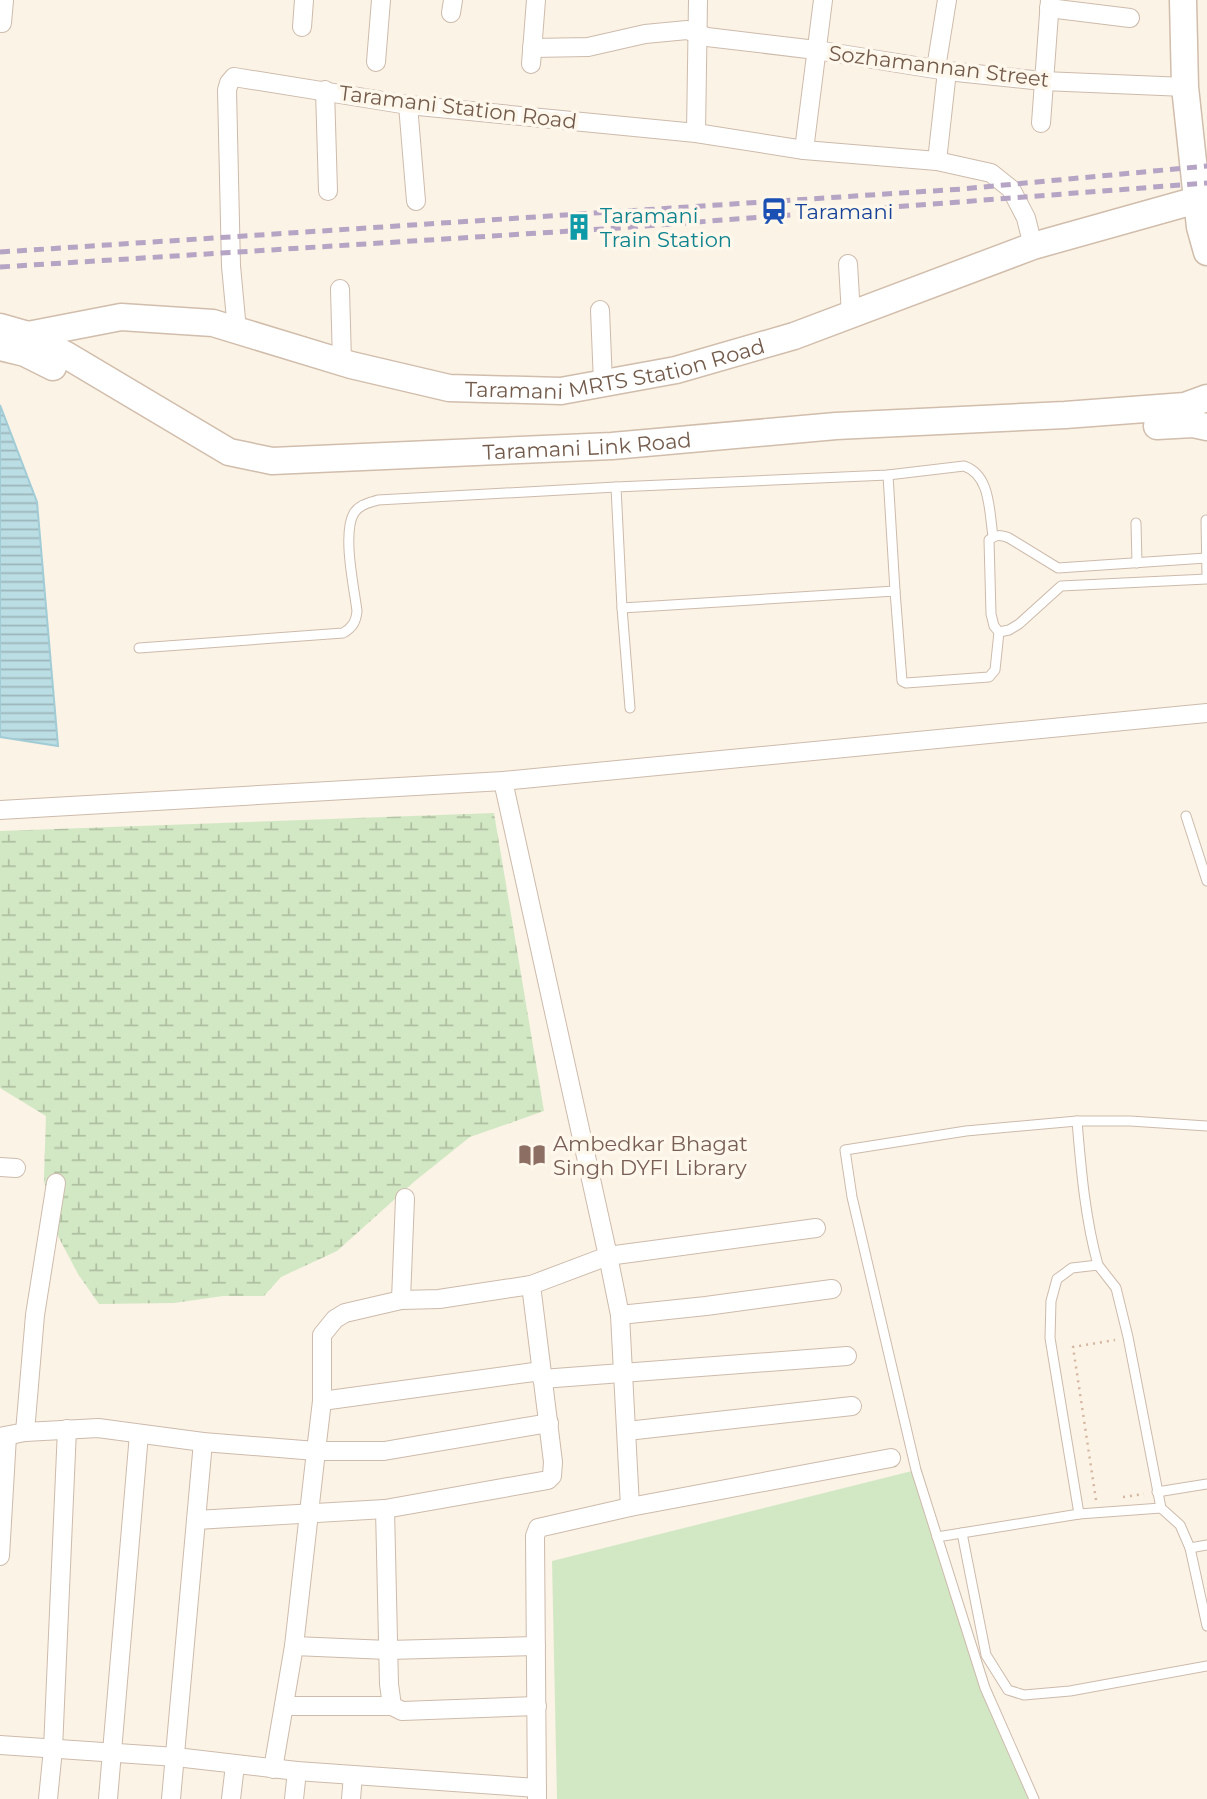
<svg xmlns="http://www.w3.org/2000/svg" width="1207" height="1799" font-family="Montserrat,sans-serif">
<defs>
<pattern id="wetland-marsh" width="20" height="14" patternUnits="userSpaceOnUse" patternTransform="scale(1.75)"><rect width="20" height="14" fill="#d2e8c4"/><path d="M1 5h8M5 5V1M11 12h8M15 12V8" fill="none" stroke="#afbfa1"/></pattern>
<pattern id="water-rules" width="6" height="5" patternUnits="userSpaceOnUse" patternTransform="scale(1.75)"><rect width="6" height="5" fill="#bbdde4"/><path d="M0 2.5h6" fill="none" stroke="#9cb6bb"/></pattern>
</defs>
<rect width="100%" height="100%" fill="#fbf3e5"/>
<polygon fill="#d2e8c4" points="916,1470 985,1688 1034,1799 557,1799 552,1561"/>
<polygon fill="url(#wetland-marsh)" points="494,813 544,1111 470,1137 415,1181 337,1251 281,1277 264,1296 223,1296 174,1303 99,1304 78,1274 49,1219 44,1177 46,1116 0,1088 0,831"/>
<polygon fill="url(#water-rules)" stroke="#a1ccd6" stroke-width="2" points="0,405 37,502 58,746 0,737"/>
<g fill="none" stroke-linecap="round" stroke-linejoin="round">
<defs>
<g id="lane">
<polyline points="888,475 895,591"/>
<polyline points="1206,520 1207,576"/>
<polyline points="1136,523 1137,563"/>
<path d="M993 536C989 512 991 475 964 466L888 475 616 487 622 608 895 591 902 681 906 683 989 677 995 670 999 632"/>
<path d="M1206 558 1058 568 1009 538C1001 535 996 534 989 540L991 614 994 626 999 632 1009 630 1019 624 1061 586 1207 579"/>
<polyline points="622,608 630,708"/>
<path d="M139 648 343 633C352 628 356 622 357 611 354 587 342 533 354 513 360 504 369 503 378 500L616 487"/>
<polyline points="1186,816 1207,881"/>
<path d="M1098 1265C1085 1218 1081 1169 1077 1121H1130L1207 1126"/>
<polyline points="1157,1492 1207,1484"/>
<polyline points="1079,1514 1050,1338 1051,1301 1057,1279 1072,1268 1098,1265 1116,1288 1128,1337 1161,1508 1180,1525 1190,1548 1207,1626"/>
<polyline points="962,1533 986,1655 1008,1690 1024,1695 1070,1691 1207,1666"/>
<polyline points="937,1537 1079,1514 1161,1508"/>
<polyline points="1190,1548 1207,1545"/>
<polyline points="1034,1799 985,1688 916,1470 852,1197 845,1150 966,1131 1077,1121"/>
</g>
<g id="street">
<polyline points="1049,8 1130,18"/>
<polyline points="451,13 453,0"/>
<polyline points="2,23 4,0"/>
<polyline points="302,27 304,0"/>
<polyline points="532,48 588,47 645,34 687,30 707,37 816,50 947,71 1043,81 1185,87"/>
<polyline points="376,62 381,0"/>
<polyline points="531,64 536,0"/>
<polyline points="936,68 947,0"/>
<polyline points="325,90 328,191"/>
<polyline points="408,105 416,201"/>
<polyline points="1041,123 1050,0"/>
<polyline points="696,133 698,0"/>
<polyline points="804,150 823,0"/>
<polyline points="937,161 947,71"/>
<polyline points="848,264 851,315"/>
<polyline points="340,289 342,362"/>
<polyline points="600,310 603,383"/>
<polyline points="237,330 231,266 227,90 229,83 234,77 408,105 696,133 804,150 937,161 991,173 1011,189 1026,218 1033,246"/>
<polyline points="0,810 503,781 1207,713"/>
<polyline points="0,1167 16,1168"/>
<polyline points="401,1300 405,1198"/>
<polyline points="620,1315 706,1306 832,1289"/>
<polyline points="542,1379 847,1356"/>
<polyline points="322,1401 541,1371"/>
<polyline points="627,1431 852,1406"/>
<polyline points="25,1432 35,1315 56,1183"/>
<polyline points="0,1437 25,1432 98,1428 203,1442 316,1451 322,1401 322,1335 335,1319 345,1313 401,1300 439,1299 531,1285 608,1256 503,781"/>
<polyline points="630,1507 620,1315 608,1256 816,1228"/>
<polyline points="385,1509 389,1684 392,1706 402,1711 537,1706"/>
<polyline points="196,1520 385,1509 548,1480 552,1476 553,1462 531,1285"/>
<polyline points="0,1556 7,1436"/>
<polyline points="294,1646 388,1650 536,1646"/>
<polyline points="284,1706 392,1706"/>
<polyline points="0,1745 176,1757 297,1771 537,1788"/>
<polyline points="273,1769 294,1646 316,1451 384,1451 549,1423"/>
<polyline points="48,1799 53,1749 67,1429"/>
<polyline points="108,1799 139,1434"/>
<polyline points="171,1799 203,1442"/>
<polyline points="231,1799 235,1765"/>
<polyline points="294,1799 297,1771"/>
<polyline points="351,1799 353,1775"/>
<polyline points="537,1799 535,1536 538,1528 630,1507 891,1458"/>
</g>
<g id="secondary">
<polyline points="1183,0 1185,87 1200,227 1207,252"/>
<path id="s1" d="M0 327 28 335 66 355 229 452 272 461 612 446 836 426 1065 415 1185 406 1207 398"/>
<path id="s2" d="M28 339V335L121 317 213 323 351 365 449 388 561 391 676 370 794 336 1033 246 1197 200 1207 199"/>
<polyline points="0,347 25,353 53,367"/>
<polyline points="1157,426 1193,424 1207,427"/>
</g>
</defs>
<use href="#lane" stroke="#cdbbac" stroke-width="11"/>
<use href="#street" stroke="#cdbbac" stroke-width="20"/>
<use href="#secondary" stroke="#d1bdac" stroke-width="29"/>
<g stroke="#d5b6a1" stroke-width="2.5" stroke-dasharray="2 5" stroke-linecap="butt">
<polyline points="1123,1497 1144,1494"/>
<polyline points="1096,1500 1073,1347 1115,1340"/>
</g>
<use href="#lane" stroke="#fff" stroke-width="9"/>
<use href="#street" stroke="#fff" stroke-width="18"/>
<use href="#secondary" stroke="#fff" stroke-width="26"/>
<g stroke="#b6a4c5" stroke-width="5" stroke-dasharray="10 7" stroke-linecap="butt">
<polyline points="0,252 962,189 1207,166"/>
<polyline points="0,267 619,228 1207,183"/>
</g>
</g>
<defs>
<symbol id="station-bare" viewBox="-9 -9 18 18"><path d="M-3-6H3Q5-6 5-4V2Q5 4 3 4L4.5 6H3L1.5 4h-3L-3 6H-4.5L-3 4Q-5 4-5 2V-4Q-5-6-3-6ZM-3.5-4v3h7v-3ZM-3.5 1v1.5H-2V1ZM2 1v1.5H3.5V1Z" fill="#1a4fb4" stroke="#fef7eb" stroke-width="2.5" paint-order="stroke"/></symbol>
<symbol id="building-bare" viewBox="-9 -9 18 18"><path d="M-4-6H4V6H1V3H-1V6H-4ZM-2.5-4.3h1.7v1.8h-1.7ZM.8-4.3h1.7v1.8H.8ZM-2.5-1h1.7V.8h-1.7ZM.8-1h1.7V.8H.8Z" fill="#0f9aa8" stroke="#fef7eb" stroke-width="2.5" paint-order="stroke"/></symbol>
<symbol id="library-bare" viewBox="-9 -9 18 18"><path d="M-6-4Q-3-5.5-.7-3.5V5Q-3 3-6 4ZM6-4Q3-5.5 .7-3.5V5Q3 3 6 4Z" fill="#8d6e63" stroke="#fef7eb" stroke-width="2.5" paint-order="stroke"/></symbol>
</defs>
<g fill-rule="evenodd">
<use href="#station-bare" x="755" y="192" width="38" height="38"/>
<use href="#building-bare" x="560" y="208" width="38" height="38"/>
<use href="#library-bare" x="513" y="1136" width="38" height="38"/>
</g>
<g text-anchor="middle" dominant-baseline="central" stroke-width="7" stroke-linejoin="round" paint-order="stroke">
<g font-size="21" fill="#735b4b" stroke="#fef7eb">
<text transform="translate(939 66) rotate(7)">Sozhamannan Street</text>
<text transform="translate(458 107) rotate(7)">Taramani Station Road</text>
<text stroke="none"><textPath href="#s2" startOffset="604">Taramani MRTS Station Road</textPath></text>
<text stroke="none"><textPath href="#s1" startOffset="621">Taramani Link Road</textPath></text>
</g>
<g font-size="21" fill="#164399" stroke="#fef7eb" text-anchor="start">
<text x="795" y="211">Taramani</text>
</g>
<g font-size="21" fill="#0d838f" stroke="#fef7eb" text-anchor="start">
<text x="600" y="215">Taramani<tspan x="600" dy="24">Train Station</tspan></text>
</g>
<g font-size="21" fill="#785e54" stroke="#fef7eb" text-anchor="start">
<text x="553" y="1143">Ambedkar Bhagat<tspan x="553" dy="24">Singh DYFI Library</tspan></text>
</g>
</g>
</svg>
